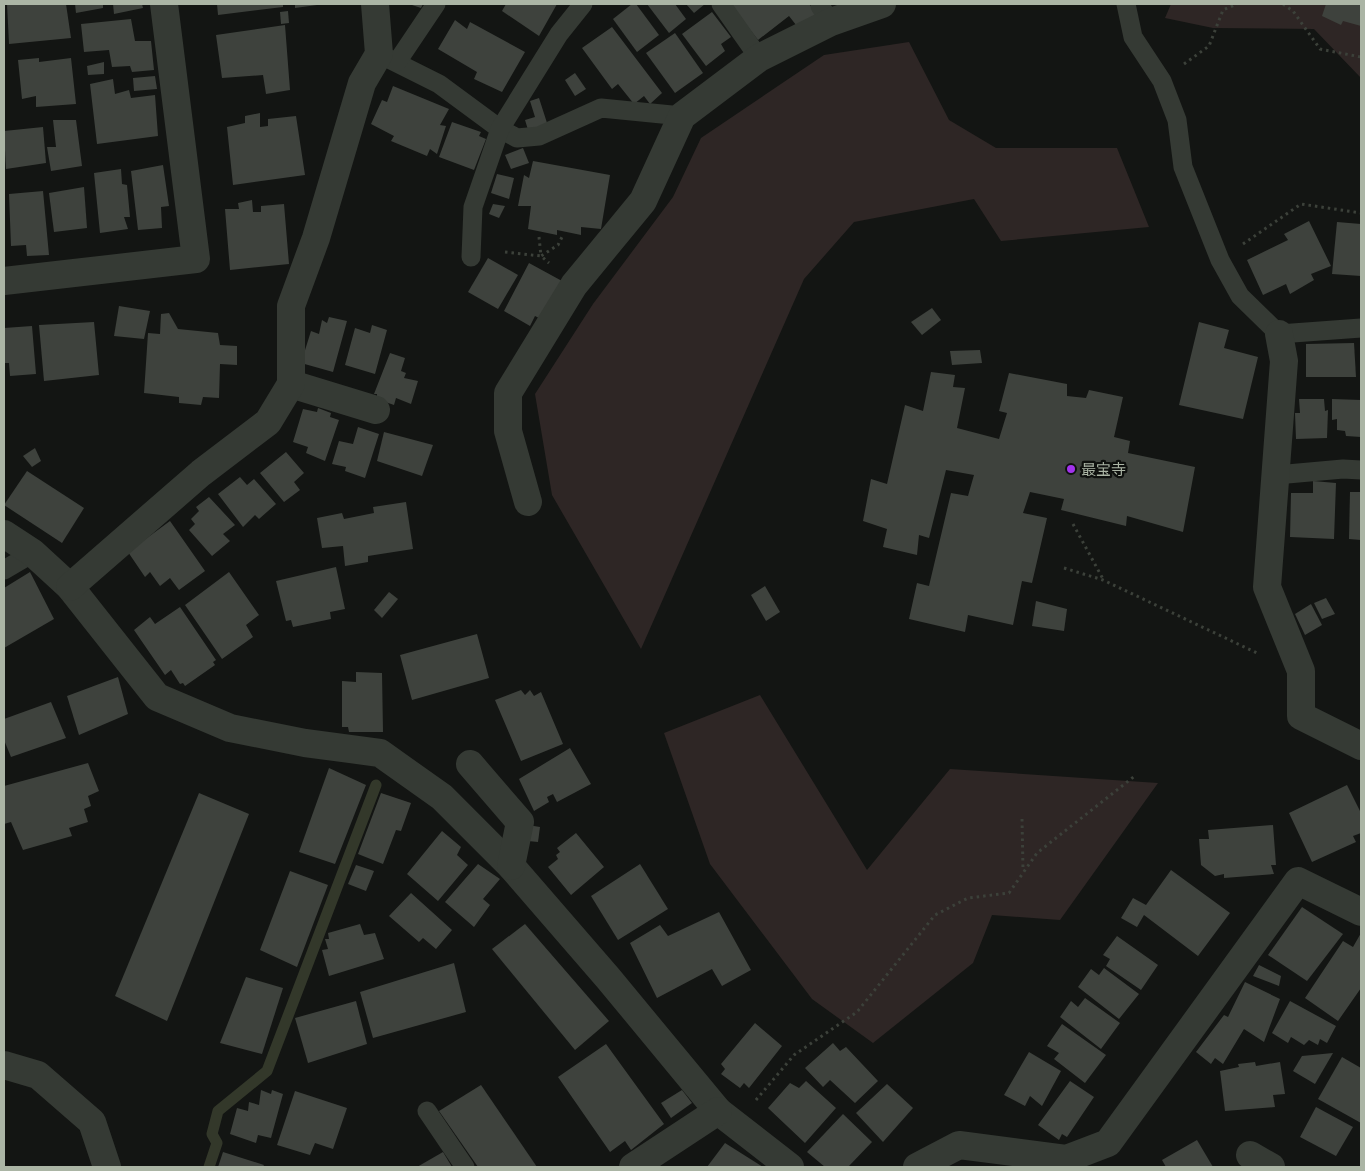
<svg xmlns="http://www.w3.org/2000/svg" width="1365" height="1171" font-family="'Asap Condensed','Noto Sans JP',sans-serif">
<rect width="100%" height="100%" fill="#131513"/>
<g fill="#2e2625">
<polygon points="1171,4 1361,4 1361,78 1314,29 1213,28 1165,18"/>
<polygon points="909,42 949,120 996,148 1117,148 1149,227 1001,241 974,199 854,222 804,279 641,649 552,495 535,394 593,304 673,197 701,138 824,55"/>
<polygon points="760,695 867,870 950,769 1158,783 1060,920 992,915 973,963 873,1043 812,999 710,864 664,733"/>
</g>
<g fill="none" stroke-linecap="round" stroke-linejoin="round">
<polyline stroke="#33382a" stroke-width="11" points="209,1167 217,1143 212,1134 218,1111 267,1071 376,785"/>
</g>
<g fill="#3e423d">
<polygon points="7,4 66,4 71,38 9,44"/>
<polygon points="75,4 103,4 103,8 76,13"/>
<polygon points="113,4 142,4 143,8 114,14"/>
<polygon points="217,4 283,4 283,7 218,15"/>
<polygon points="295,4 317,4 317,5 295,8"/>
<polygon points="409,4 423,4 421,8"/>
<polygon points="506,4 557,4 539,36 502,11"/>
<polygon points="632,4 636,4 659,35 637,52 613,19"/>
<polygon points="647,4 675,4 686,19 669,33"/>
<polygon points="686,4 705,4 694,13"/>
<polygon points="730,4 809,4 819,16 800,30 789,16 758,40"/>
<polygon points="1326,4 1361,4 1361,26 1343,21 1341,25 1322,16"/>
<polygon points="288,11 289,23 281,24 280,12"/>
<polygon points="712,12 731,37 721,44 725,51 706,66 682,34"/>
<polygon points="131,19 135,41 151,41 154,70 132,72 130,66 112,67 109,50 84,52 81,24"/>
<polygon points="455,20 467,29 470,22 525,52 502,92 474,79 477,72 438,49"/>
<polygon points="285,25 290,90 266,94 263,75 222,78 216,35"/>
<polygon points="612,27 662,93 650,104 644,96 634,104 618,84 612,89 582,48"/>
<polygon points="675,33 703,73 675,93 646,53"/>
<polygon points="39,58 39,62 71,58 76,104 36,107 36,96 22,99 18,60"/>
<polygon points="104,62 104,74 88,75 87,66"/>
<polygon points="575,73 586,89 575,96 565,80"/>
<polygon points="155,76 157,89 134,91 133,78"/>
<polygon points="113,79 115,94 129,90 131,98 155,95 158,136 97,144 90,84"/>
<polygon points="393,86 449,109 440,125 446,126 437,154 430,149 427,156 391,141 394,136 371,124 382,100 387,102"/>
<polygon points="539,98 548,126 529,133 525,120 535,117 530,101"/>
<polygon points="260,113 260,127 268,126 268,119 296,116 305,175 233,185 227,127 245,123 245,116"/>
<polygon points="53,120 76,120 82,166 51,171 47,147 56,147"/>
<polygon points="452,122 481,132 479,136 486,139 474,170 439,157"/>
<polygon points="43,127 46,163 6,169 4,131"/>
<polygon points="523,148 529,163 511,169 505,155"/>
<polygon points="533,161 610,175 601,229 581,227 581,235 557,230 557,235 528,229 531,206 518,206 524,175 529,178"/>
<polygon points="163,165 169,206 161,207 162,228 138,230 131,171"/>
<polygon points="121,169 122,184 127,185 130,217 124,217 128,229 100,233 94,173"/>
<polygon points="497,174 514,178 509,199 491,193"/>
<polygon points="84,187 87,228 54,232 49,193"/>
<polygon points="43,191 49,255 27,256 26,245 11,246 9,194"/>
<polygon points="252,200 253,212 261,212 261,206 284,204 289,264 230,270 225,209 239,209 238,203"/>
<polygon points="493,204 505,206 499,218 489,214"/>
<polygon points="1309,221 1331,266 1311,274 1314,280 1290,294 1286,284 1263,295 1247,260 1288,240 1284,234"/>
<polygon points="1337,222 1361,224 1361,276 1332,274"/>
<polygon points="488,258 518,275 498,309 468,292"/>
<polygon points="529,263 562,281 543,320 535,316 530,326 504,311"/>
<polygon points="119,306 150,311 144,339 114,336"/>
<polygon points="932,308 941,320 922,335 911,322"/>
<polygon points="169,313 178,329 218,333 220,345 237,346 237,365 220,364 219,398 203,397 201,405 179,403 179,397 144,393 148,333 160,334 161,314"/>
<polygon points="329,317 347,321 333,372 301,363 311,331 319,334 322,320 327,323"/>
<polygon points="94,322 99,375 44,381 39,325"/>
<polygon points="1199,322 1229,330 1224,348 1258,357 1243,419 1179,405"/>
<polygon points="372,325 387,330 375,374 345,365 355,328 370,333"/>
<polygon points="32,326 36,374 10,376 9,363 4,363 4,328"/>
<polygon points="1354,343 1356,377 1306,377 1306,344"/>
<polygon points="980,350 982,363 952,365 950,351"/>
<polygon points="390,353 405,358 401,371 406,373 404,378 418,381 411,404 396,398 394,405 377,399 377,394 374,394"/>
<polygon points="931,372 955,375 953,387 965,388 957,428 999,439 1007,413 999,411 1009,373 1067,384 1067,396 1086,398 1089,390 1123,397 1114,437 1130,441 1128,453 1195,467 1183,532 1127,516 1126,526 1061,510 1064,499 1030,492 1023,513 1047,518 1032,583 1022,581 1013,625 968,615 965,632 909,619 917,583 929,586 951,493 968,496 974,475 946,470 929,538 919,535 917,555 883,547 887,529 863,521 871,479 887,484 905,405 923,411"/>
<polygon points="1299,399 1324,399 1325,411 1328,410 1327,438 1296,439 1295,413 1300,413"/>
<polygon points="1332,399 1361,400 1361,437 1346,436 1345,431 1337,430 1337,419 1332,420"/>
<polygon points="318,408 331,413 330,417 339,420 325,461 306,453 308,447 293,442 303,409 317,412"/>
<polygon points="358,427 379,434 365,478 345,471 346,467 332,464 339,441 353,444"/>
<polygon points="384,432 433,445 422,476 377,461"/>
<polygon points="35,448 41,461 32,467 23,456"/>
<polygon points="286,452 304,473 294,482 300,490 284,502 260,473"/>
<polygon points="27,471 84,508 62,543 4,505"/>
<polygon points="240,477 247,485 254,479 276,504 259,519 255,515 243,527 218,494"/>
<polygon points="1313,481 1336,483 1334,539 1290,537 1291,493 1313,493"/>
<polygon points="1350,492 1361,492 1361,540 1349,539"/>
<polygon points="209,497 235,525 223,534 230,541 212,556 189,530 195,524 191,519 199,511 196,507"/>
<polygon points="406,502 413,549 368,556 368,562 345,566 343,546 322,548 317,518 342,513 344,519 374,513 373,507"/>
<polygon points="170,521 205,571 179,590 170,578 160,586 150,572 145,577 128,552"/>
<polygon points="336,567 345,609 330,612 331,619 293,627 291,620 286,621 276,581"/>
<polygon points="30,572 54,619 4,648 4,588"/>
<polygon points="229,572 259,615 246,625 253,637 222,659 185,605"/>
<polygon points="765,586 780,612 766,621 751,595"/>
<polygon points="389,592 398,599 382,618 374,610"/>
<polygon points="1326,598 1335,614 1322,619 1314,603"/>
<polygon points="1036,601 1067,609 1064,631 1032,626"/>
<polygon points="1311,604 1322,625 1305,635 1295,614"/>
<polygon points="180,607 216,660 213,662 215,665 185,686 183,683 180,684 171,670 165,675 134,630 150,617 155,624"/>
<polygon points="477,634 489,678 412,700 400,655"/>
<polygon points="356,672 382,673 383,732 349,732 348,727 342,727 342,681 356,682"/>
<polygon points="118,677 128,714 79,735 67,696"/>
<polygon points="521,690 525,695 530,690 534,696 541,692 563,744 521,761 495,700"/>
<polygon points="51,702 66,738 11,757 4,740 4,719"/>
<polygon points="570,748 591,784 557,802 553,794 547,797 549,802 534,811 519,779"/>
<polygon points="88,763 99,791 88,796 91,806 84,809 88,822 69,828 72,836 23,850 11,822 4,824 4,786"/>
<polygon points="329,768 366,785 335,864 299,852"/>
<polygon points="1347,785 1361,813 1361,833 1353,836 1356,842 1312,862 1289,813"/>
<polygon points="199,793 249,814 167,1021 115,996"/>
<polygon points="381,793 411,803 401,831 396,830 383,864 358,854"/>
<polygon points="528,825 540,827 538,842 528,841"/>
<polygon points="1273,825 1276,865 1271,865 1274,874 1224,878 1224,874 1215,876 1201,865 1199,839 1209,839 1208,830"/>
<polygon points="442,831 461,847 457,855 468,865 438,901 407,874"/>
<polygon points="576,833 604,867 571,895 548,867 558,859 556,855 560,852 557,848"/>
<polygon points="478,864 500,879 483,899 490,905 474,927 445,902"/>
<polygon points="640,864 668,909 618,940 591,896"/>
<polygon points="356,865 374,871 366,891 348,884"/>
<polygon points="1171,870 1230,913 1198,956 1144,915 1137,927 1121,918 1133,898 1146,905"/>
<polygon points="290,871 328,885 297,967 260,950"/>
<polygon points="411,893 452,930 436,949 423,938 419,942 389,916"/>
<polygon points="1302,907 1343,934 1307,981 1268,955"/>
<polygon points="719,912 751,970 722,986 712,969 657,998 630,943 660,925 668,936"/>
<polygon points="360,924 364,935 375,933 384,959 329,976 322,950 328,949 325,939 329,939 328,933"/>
<polygon points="525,924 609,1021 575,1050 492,949"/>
<polygon points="1361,933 1361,988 1338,1021 1305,998 1343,941 1353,947"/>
<polygon points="1117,936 1158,965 1141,990 1106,966 1110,959 1103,955"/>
<polygon points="454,963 466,1012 373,1038 360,992"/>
<polygon points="1259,965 1281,976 1279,986 1253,976"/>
<polygon points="1104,968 1139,994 1119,1019 1078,987 1091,969 1099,975"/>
<polygon points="246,977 283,988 262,1054 220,1043"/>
<polygon points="1245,982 1280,999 1264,1042 1244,1029 1223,1064 1215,1058 1211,1064 1196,1052 1224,1015 1228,1017"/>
<polygon points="1085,998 1120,1023 1101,1049 1060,1017 1071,1001 1078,1007"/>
<polygon points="356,1001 367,1044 308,1063 295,1018"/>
<polygon points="1290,1001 1336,1026 1327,1043 1320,1039 1318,1045 1309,1040 1304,1045 1291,1037 1288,1043 1272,1033"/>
<polygon points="755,1023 782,1046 749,1088 744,1083 740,1088 721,1074 725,1069 721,1064"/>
<polygon points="1062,1024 1106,1055 1085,1083 1054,1059 1059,1053 1047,1046"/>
<polygon points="833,1043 840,1051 846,1047 878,1081 855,1103 830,1080 823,1087 805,1068"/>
<polygon points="606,1044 664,1124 631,1150 625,1141 610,1152 558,1077"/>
<polygon points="1029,1052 1061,1071 1042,1106 1030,1096 1025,1106 1004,1095"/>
<polygon points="1333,1053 1315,1084 1293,1071 1302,1056"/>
<polygon points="1342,1057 1361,1068 1361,1123 1318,1099"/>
<polygon points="1255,1062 1256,1066 1280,1062 1285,1094 1273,1095 1275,1107 1225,1111 1220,1071 1239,1067 1238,1064"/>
<polygon points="806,1081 836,1108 805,1143 768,1108 790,1083 799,1088"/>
<polygon points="1070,1081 1094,1097 1067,1137 1062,1134 1059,1140 1038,1125"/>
<polygon points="887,1084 913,1108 883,1142 856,1113"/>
<polygon points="481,1085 537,1167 478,1167 439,1111"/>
<polygon points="261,1090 271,1094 272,1090 283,1094 271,1138 258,1135 256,1143 230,1134 237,1108 248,1111 249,1102 259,1105"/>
<polygon points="682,1090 692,1103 671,1118 661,1103"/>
<polygon points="295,1091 347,1108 333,1149 315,1143 310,1155 277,1145"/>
<polygon points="1316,1107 1353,1127 1336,1156 1300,1137"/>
<polygon points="843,1114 872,1142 848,1167 825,1167 807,1152"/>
<polygon points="1197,1140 1213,1167 1166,1167 1162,1160"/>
<polygon points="725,1143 763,1167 707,1167"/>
<polygon points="223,1152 264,1165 263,1167 218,1167"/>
<polygon points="443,1152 452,1167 417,1167"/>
</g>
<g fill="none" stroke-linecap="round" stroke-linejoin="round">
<g stroke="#3c413a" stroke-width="3" stroke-dasharray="2.5 4" stroke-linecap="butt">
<polyline points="1283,4 1293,11 1320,49 1361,57"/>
<polyline points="1184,64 1209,46 1223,10 1237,4"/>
<polyline points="539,237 541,256 558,245 562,237"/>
<polyline points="1243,244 1301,204 1361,213"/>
<polyline points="505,252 541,256 549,263"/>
<polyline points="1073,524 1103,579"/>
<polyline points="1064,568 1103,580 1257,653"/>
<polyline points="1022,819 1023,870"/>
<polyline points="756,1100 794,1055 857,1012 935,915 968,898 1009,893 1037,853 1136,775"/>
</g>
<g stroke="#353a34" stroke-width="19">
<polyline points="721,4 759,58"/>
<polyline points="1126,4 1133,37 1162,81 1177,120 1183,167 1220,260 1240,296 1279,334 1361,328"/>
<polyline points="820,6 831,22"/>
<polyline points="379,54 439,84 500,129 517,138 539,136 601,108 682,116"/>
<polyline points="397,62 436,4"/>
<polyline points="471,257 473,207 500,129 559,34 583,4"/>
<polyline points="1276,475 1343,469 1361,470"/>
<polyline points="4,570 33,553"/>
<polyline points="427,1111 465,1167"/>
</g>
<g stroke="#353a34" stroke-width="28">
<polyline points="4,281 196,259 164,4"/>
<polyline points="1279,334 1284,361 1267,587 1301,671 1301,716 1361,746"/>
<polyline points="291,384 376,410"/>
<polyline points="528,502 508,431 508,393 574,285 643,201 682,116 759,58 831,22 882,4"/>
<polyline points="4,534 33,553 70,587 157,697 230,728 305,743 380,753 442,797 511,866 608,978 718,1111 790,1167"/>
<polyline points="70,587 201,473 268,422 291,384 291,306 316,238 362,83 379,54 375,4"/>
<polyline points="470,764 520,822 511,866"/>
<polyline points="4,1065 38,1075 92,1122 107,1167"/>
<polyline points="1250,1155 1271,1167"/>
<polyline points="633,1167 718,1111"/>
<polyline points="917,1167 959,1145 1066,1159 1108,1143 1298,881 1361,912"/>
</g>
</g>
<circle fill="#a232ed" stroke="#0e100e" stroke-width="2" cx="1071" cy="469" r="5"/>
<g text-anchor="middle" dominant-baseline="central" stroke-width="4.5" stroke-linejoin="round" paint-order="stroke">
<g font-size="15" fill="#abb5a5" stroke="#0e100e" text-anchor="start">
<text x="1081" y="469">最宝寺</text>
</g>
</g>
<rect width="1365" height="1171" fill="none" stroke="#abb5a5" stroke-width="10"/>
</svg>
